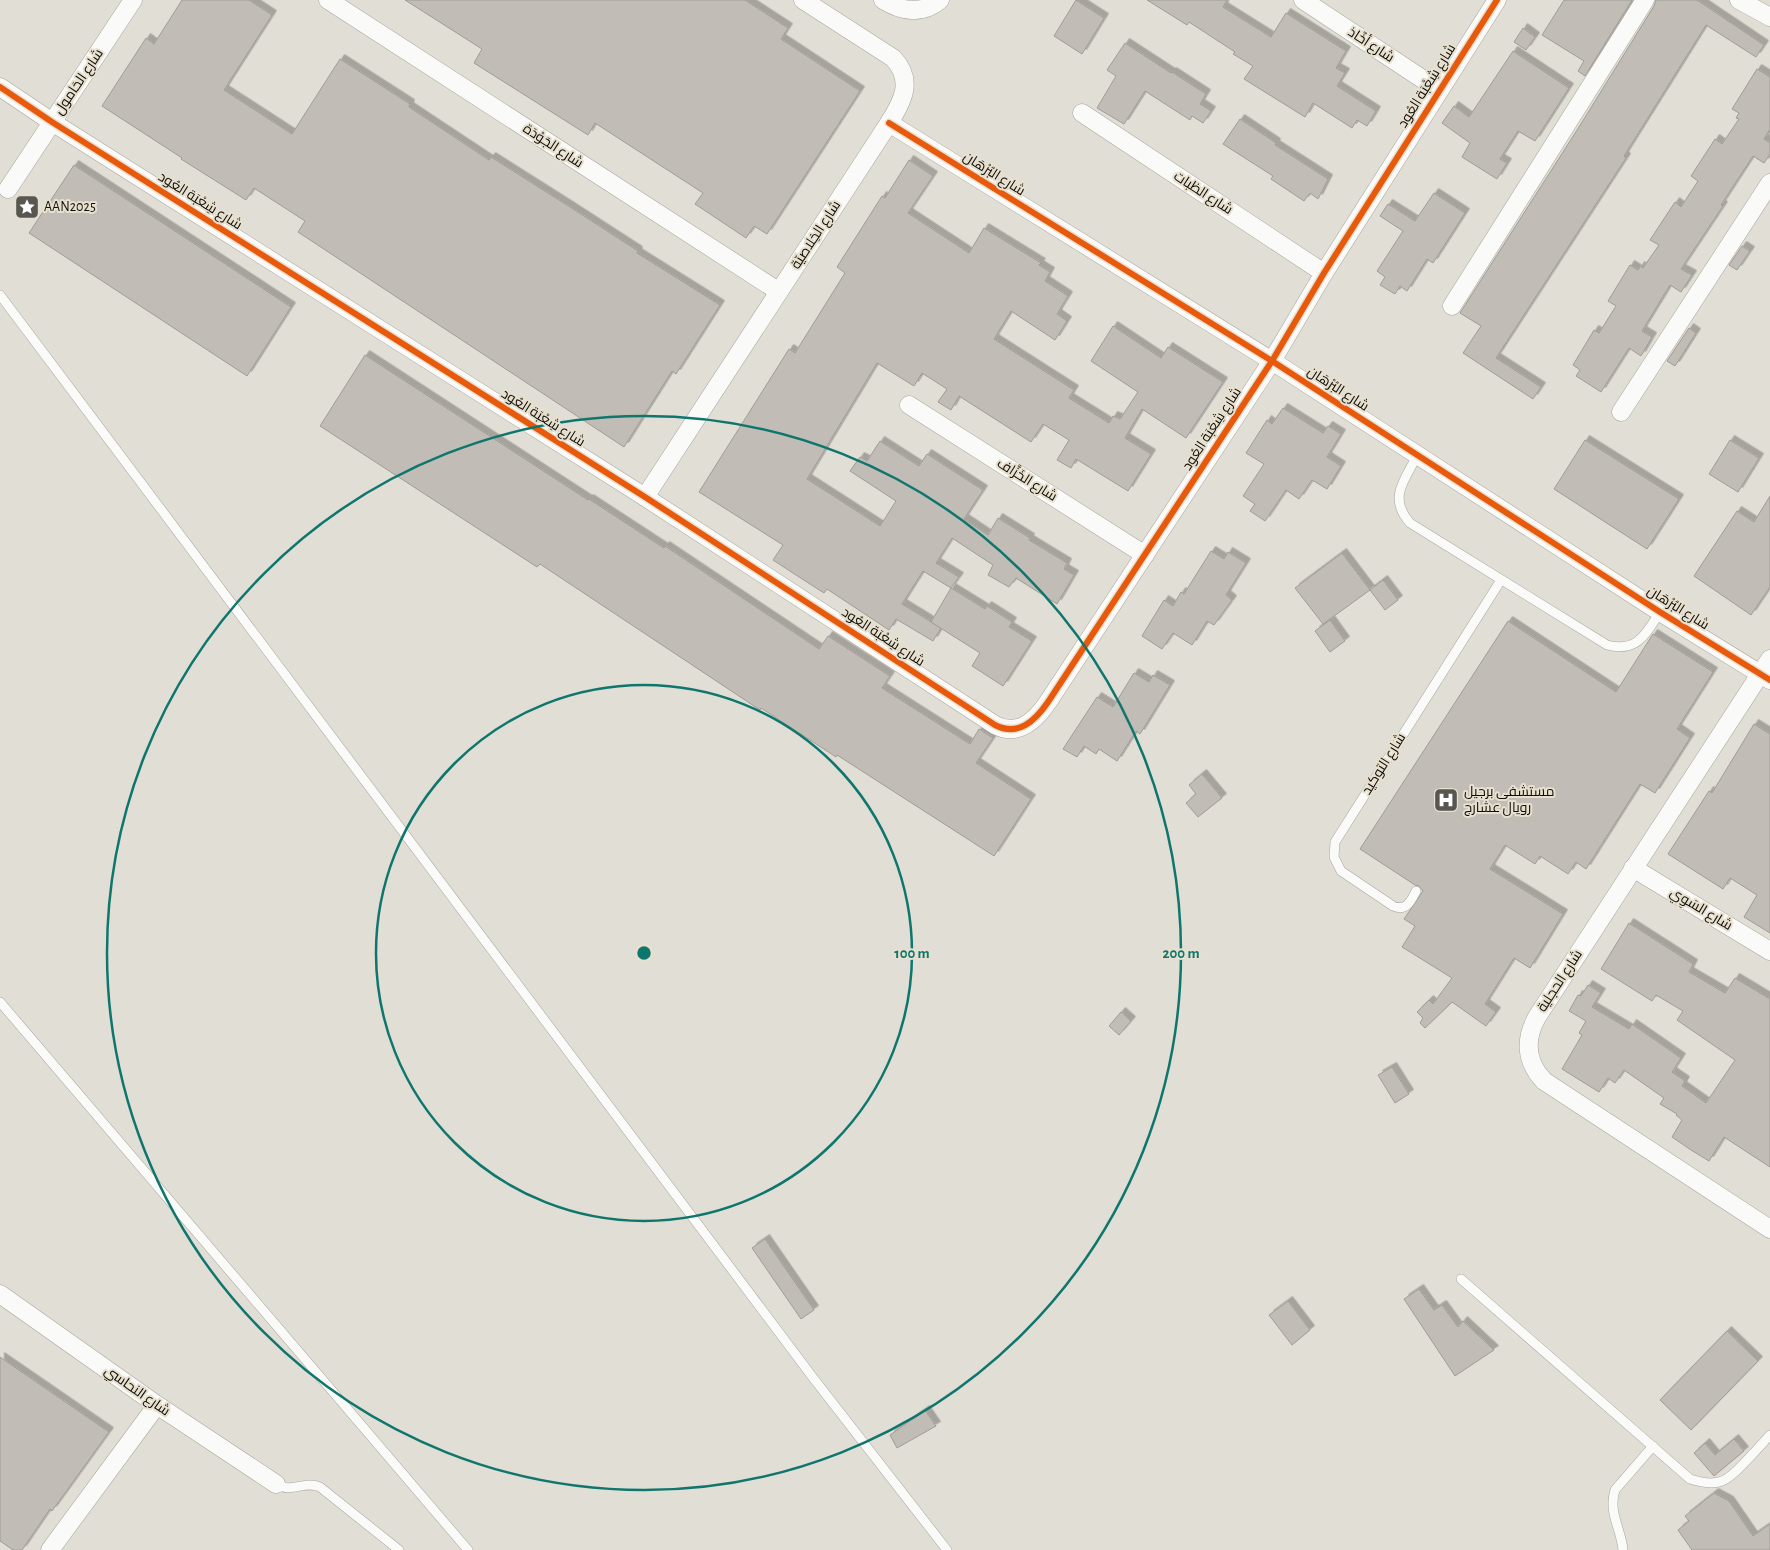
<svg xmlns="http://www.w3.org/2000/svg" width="1770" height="1550" font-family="'Alegreya Sans',Cairo,sans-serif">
<defs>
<filter id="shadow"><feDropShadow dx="4.5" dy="-4.5" stdDeviation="0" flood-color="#0004"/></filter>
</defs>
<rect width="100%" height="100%" fill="#e1ded5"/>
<g fill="#c1bdb6" stroke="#a09c95" filter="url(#shadow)">
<polygon points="182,0 249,0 272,15 224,90 292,134 340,59 410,104 409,107 489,160 491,157 570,207 638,251 637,253 720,305 676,374 672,371 624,447 298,232 305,221 254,188 246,200 181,159 182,158 102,106 146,38 154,44"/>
<polygon points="405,0 745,0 788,28 781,39 860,91 767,234 754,226 746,238 695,204 703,193 595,123 588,135 474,63 482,49"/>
<polygon points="1076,0 1104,18 1082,54 1054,36"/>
<polygon points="1147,0 1227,0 1223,7 1271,37 1286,13 1346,51 1336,68 1345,73 1337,86 1376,111 1367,126 1357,120 1352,128 1313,103 1305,117 1244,79 1253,66 1233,54 1235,52 1189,22 1187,25"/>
<polygon points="1564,0 1632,0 1585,76 1578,71 1584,61 1542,35"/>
<polygon points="1656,0 1697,0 1764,45 1756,57 1706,25 1624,156 1626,158 1496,358 1541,387 1533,399 1463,353 1481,326 1460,313 1579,127 1654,6"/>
<polygon points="1523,28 1535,37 1526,50 1514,42"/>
<polygon points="1125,43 1171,73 1172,72 1206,94 1200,104 1211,111 1203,123 1192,116 1190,120 1145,91 1124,124 1097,108 1116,76 1107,70"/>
<polygon points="1513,51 1569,88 1535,141 1518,131 1500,159 1507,163 1497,179 1462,157 1470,143 1442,123 1454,106 1469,117"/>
<polygon points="1757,69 1770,77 1770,129 1764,139 1770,143 1770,154 1764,163 1753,156 1721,205 1723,206 1681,269 1692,275 1681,292 1670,285 1642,331 1652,337 1641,356 1629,348 1601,392 1576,376 1580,370 1573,365 1594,330 1599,333 1616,306 1608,301 1630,265 1638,270 1640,266 1643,268 1659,245 1650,240 1675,202 1681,207 1698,181 1691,176 1715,139 1722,144 1739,119 1736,118 1739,113 1732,109"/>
<polygon points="1240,119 1276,143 1275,145 1328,179 1318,199 1310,193 1304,201 1271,179 1273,176 1223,144"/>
<polygon points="909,160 933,176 908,213 969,253 984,228 1041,263 1039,265 1050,272 1045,281 1068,296 1057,314 1067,321 1055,340 1011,311 994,339 1074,390 1069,398 1109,423 1113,416 1120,419 1138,392 1091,361 1113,326 1161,358 1168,347 1223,382 1186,438 1142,409 1125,438 1151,454 1128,491 1076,459 1071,468 1057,460 1069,440 1043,424 1031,442 959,396 951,410 938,402 947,389 922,373 914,386 877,363 807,479 880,526 896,501 850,471 860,457 867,461 880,441 919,466 927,454 983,490 964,519 988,535 998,518 1030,538 1029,540 1067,563 1064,569 1074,575 1057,604 1016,578 1009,587 988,575 993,565 952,538 936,563 959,577 951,588 923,571 902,604 941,628 933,641 896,619 889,630 827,589 824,593 796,575 773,560 783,545 699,492 789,349 795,353 845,273 837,267 882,196 885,198"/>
<polygon points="74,165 291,307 247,376 29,233"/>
<polygon points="1434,193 1465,213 1433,263 1427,259 1407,291 1400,286 1395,294 1380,285 1385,277 1377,271 1403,231 1380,216 1388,204 1415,221"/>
<polygon points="1742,246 1750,251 1737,270 1729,265"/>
<polygon points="1689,328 1696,333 1675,366 1667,361"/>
<polygon points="365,355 588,500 589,499 664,548 665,546 819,649 828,636 890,676 882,688 970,744 979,729 993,738 976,763 1031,799 994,856 837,755 836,757 761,708 760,710 540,564 537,567 320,426"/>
<polygon points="1283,408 1323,433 1328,426 1341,434 1327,457 1341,466 1327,489 1312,480 1299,499 1286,490 1265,521 1250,511 1255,504 1243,496 1264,464 1246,453 1267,420 1272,424"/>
<polygon points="1585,440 1679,499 1647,549 1554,489"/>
<polygon points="1730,440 1759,458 1738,492 1709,474"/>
<polygon points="1770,496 1770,587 1751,615 1694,576 1737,511 1754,522"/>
<polygon points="1211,551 1224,559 1228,552 1246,563 1226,595 1232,600 1214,625 1207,621 1192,645 1173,633 1162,649 1142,636 1164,600 1173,606 1181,592 1184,594"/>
<polygon points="1342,553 1370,590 1323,624 1295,588"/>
<polygon points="1383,580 1398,600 1385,610 1370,590"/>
<polygon points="951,588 985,609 987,606 1012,622 1009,627 1032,641 1003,686 972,666 980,653 931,622"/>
<polygon points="1330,620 1345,641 1330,652 1315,631"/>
<polygon points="1508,621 1616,692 1653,634 1713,672 1677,729 1690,738 1655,793 1640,784 1586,869 1576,862 1568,874 1540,856 1535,864 1505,845 1490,869 1563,914 1530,968 1514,958 1485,1004 1496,1012 1486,1026 1452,1002 1425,1028 1420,1023 1423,1018 1417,1012 1429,1000 1433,1004 1452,978 1402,947 1415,926 1404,919 1423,891 1419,886 1415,885 1360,849"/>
<polygon points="1134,673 1149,682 1153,675 1170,685 1140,734 1136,731 1117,761 1099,749 1096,754 1084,746 1077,757 1063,749 1097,697 1113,707"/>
<polygon points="1754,724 1770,734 1770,933 1744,917 1757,895 1730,878 1723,889 1668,854 1709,791 1712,793"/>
<polygon points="1202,774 1222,798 1198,817 1186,803 1196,794 1189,785"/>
<polygon points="1629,923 1693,964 1689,972 1725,993 1735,978 1770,999 1770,1167 1724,1137 1709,1161 1691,1150 1672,1137 1682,1120 1676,1115 1677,1114 1660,1104 1664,1098 1624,1070 1615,1083 1608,1078 1599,1092 1562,1069 1582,1035 1579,1033 1586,1021 1569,1011 1578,995 1581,996 1588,985 1601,993 1592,1007 1629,1029 1632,1024 1681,1058 1672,1072 1685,1081 1682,1086 1706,1103 1735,1060 1677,1020 1683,1011 1656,995 1652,1001 1601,969"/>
<polygon points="1121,1012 1131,1021 1119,1035 1109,1026"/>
<polygon points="1392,1067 1409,1094 1395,1103 1378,1075"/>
<polygon points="765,1239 814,1310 801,1319 752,1248"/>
<polygon points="1419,1289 1434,1310 1442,1305 1458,1327 1463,1321 1494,1350 1455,1376 1404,1299"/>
<polygon points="1288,1301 1310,1330 1292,1345 1269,1315"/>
<polygon points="1727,1331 1758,1361 1691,1430 1660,1400"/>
<polygon points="0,1357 109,1432 52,1511 50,1509 22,1550 13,1550 0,1541"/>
<polygon points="925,1410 936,1426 897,1448 890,1435"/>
<polygon points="1734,1439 1744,1451 1714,1476 1694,1453 1705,1443 1715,1455"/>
<polygon points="1714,1493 1729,1501 1753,1536 1770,1524 1770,1550 1692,1550 1678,1530 1689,1521 1685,1516"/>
</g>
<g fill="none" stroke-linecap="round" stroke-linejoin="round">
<defs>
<g id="lane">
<polyline points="0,295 814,1379 947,1550"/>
<path d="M1417 456C1404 481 1388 498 1410 523L1607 645C1637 653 1646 634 1660 612"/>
<path d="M1416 891C1411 901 1406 912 1393 906L1341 871 1334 857 1335 842 1501 580"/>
<polyline points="0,1002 468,1550"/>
<path d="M1461 1279 1690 1479C1718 1488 1727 1482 1746 1461 1754 1453 1762 1444 1770 1435"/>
<path d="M276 1484C291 1494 304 1480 320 1487L399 1550"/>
<path d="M1623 1550C1621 1528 1608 1513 1615 1490L1653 1446"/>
</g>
<g id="street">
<polyline points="328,0 778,291"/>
<path d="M883 0C902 12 922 15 940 0"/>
<polyline points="1303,0 1439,90"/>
<polyline points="1739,0 1770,17"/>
<path d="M0 87 52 122 645 497 995 725C1018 737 1035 721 1048 702L1272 361 1324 273 1497 0"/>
<polyline points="1082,113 1324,273"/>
<polyline points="889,123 1272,361 1660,612 1770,680"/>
<polyline points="8,189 133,0"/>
<polyline points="1452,306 1645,0"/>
<polyline points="909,405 1145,555"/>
<polyline points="1621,412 1770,183"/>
<path d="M645 497 889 123C903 101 914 80 893 58L803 0"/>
<path d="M1770 659 1537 1017C1524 1040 1526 1062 1544 1081L1770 1229"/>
<polyline points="1633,868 1770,951"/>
<polyline points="0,1294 157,1405 276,1484"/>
<polyline points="50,1550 157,1405"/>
</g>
</defs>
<use href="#lane" stroke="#a8a69f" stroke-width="10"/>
<use href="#street" stroke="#a8a69f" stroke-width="19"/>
<use href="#lane" stroke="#fafaf9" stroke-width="9"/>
<use href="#street" stroke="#fafaf9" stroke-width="18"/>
<defs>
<g id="cycleway">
<path d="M0 87 52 122 645 497 995 725C1018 737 1035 721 1048 702L1272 361 1324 273 1497 0"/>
<polyline points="889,123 1272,361 1660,612 1770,680"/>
</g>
</defs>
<use href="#cycleway" stroke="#e7e0cf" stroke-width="9"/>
<use href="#cycleway" stroke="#e8590c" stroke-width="6"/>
</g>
<g fill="none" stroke="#0f766e" stroke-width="2.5">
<circle cx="644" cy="953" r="268"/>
<circle cx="644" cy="953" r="537"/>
</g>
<defs>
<symbol id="sight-square" viewBox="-11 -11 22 22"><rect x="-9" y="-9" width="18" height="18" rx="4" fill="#585650" stroke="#e7e0cf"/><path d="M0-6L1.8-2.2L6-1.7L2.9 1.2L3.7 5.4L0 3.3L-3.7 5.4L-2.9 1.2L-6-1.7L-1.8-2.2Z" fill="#fff"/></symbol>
<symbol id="hospital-square" viewBox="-11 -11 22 22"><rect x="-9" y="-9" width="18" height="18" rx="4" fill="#585650" stroke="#e7e0cf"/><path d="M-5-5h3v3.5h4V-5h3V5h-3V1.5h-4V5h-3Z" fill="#fff"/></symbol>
</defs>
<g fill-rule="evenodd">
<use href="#sight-square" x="13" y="193" width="28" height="28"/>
<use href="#hospital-square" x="1432" y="786" width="28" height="28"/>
</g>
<g text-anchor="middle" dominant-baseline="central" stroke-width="4" stroke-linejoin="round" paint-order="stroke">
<g font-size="14" fill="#0f0d08" stroke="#e7e0cf">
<text transform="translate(1371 45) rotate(33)">شارع أخّاذ</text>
<text transform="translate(79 82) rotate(-56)">شارع الحَامول</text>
<text transform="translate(1427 86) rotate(-58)">شارع شِعْبَة العُود</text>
<text transform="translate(553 146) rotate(33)">شارع الجَوْدَة</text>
<text transform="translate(994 174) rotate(32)">شارع البُرْهَان</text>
<text transform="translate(1203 193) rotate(33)">شارع الظبات</text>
<text transform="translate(200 201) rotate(32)">شارع شِعْبَة العُود</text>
<text transform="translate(816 235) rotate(-57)">شارع الخِلاصيّة</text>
<text transform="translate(1338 389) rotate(33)">شارع البُرْهَان</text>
<text transform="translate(543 418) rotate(32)">شارع شِعْبَة العُود</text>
<text transform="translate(1212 429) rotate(-57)">شارع شِعْبَة العُود</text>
<text transform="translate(1027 480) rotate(32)">شارع الخَزَّاف</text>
<text transform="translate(1678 608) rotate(32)">شارع البُرْهَان</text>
<text transform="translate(883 637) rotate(33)">شارع شِعْبَة العُود</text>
<text transform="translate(1384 764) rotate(-58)">شارع التوكيد</text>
<text transform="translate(1701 909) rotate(31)">شارع السَوِي</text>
<text transform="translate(1560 981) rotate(-57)">شارع الحجلية</text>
<text transform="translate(137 1391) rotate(35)">شارع النحاسي</text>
</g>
<g font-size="14" fill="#0f0d08" stroke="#e7e0cf" text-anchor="start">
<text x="44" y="207">AAN2025</text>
<text x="1464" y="792">مستشفى برجيل<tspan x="1464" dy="16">رويال عشارج</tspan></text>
</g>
</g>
<circle cx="644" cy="953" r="8" fill="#0f766e" stroke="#e7e0cf" stroke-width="2.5"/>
<g font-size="15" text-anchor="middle" font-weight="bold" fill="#0f766e" stroke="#e7e0cf" stroke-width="4" stroke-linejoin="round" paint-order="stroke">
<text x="912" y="958">100 m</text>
<text x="1181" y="958">200 m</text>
</g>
</svg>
